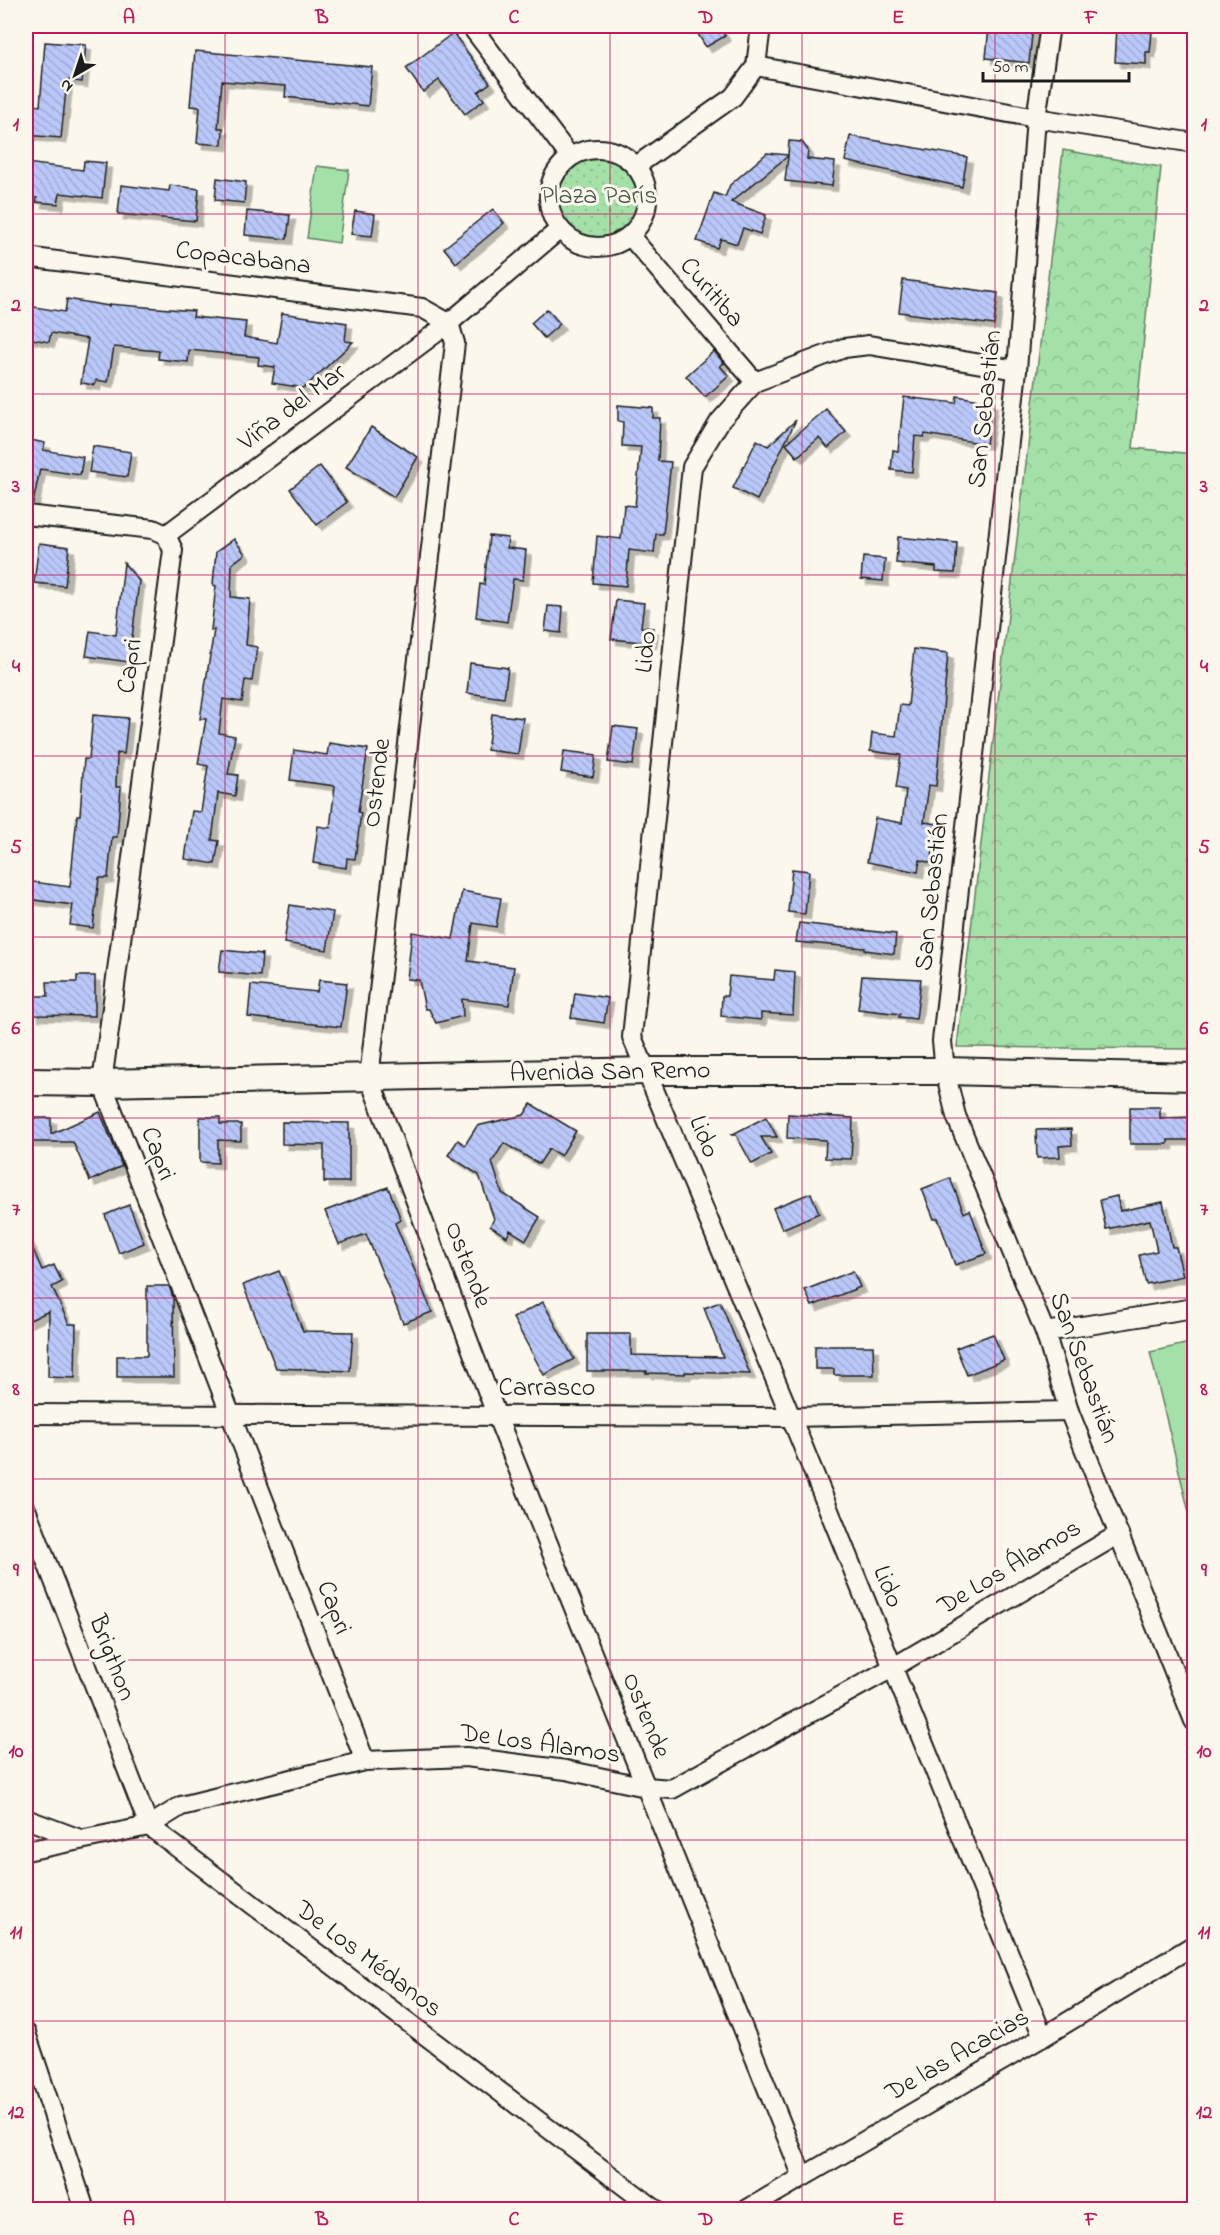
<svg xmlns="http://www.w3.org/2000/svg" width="1220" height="2235" font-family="'Indie Flower',sans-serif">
<defs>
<pattern id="forest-crowns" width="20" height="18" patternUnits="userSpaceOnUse" patternTransform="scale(1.5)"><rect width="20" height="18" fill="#a4e1a8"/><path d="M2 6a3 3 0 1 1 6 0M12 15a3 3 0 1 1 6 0" fill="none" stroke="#8dc090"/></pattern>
<pattern id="park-dots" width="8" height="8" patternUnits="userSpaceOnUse" patternTransform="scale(1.5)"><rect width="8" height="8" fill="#a4e1a8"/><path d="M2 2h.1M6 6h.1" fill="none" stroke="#8dc090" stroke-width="1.8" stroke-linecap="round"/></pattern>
<pattern id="building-back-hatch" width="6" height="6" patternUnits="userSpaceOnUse" patternTransform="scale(1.5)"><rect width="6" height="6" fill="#bac8f9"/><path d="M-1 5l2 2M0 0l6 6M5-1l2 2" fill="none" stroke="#9fabd5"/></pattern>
<filter id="shadow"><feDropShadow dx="5.5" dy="5.5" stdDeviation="0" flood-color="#0004"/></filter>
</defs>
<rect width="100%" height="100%" fill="#fbf7ec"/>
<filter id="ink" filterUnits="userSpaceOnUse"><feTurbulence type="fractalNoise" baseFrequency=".0167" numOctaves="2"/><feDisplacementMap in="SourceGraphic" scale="12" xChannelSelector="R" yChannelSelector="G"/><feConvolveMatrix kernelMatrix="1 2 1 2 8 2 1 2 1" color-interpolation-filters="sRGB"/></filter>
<g filter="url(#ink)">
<polygon fill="url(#forest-crowns)" stroke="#607e62" stroke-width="1.5" points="1063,150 1161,167 1133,448 1194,454 1194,1049 957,1047"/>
<circle fill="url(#park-dots)" stroke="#607e62" stroke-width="1.5" cx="599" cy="197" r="42"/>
<g fill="#a4e1a8" stroke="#607e62" stroke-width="1.5">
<polygon points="317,166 349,170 339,243 307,238"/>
<polygon points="1194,1342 1194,1533 1150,1352"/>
</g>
<g fill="url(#building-back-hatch)" stroke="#1c1c1c" stroke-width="1.5" filter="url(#shadow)">
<polygon points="693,26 719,26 725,36 706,47"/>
<polygon points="989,26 1033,26 1029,63 986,58"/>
<polygon points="1117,26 1135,26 1135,31 1152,32 1150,52 1146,52 1146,64 1115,62"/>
<polygon points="453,33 490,83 478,92 484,100 465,114 439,80 423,92 406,68"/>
<polygon points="45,42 86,45 82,82 67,80 61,138 26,135 26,104 40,106"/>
<polygon points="195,51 372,67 368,106 285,97 286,86 222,81 218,128 223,128 222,145 197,143 200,107 190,106"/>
<polygon points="850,136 967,157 962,187 845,161"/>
<polygon points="789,141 802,142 808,150 807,159 835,162 832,186 785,181 788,156 731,202 766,215 760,234 743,228 737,244 721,239 717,248 697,241 714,193 725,197 730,185 767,153 788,155"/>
<polygon points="84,161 106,163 102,198 60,193 58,204 36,202 37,198 26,198 26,163 83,170"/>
<polygon points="217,178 246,182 244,203 215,200"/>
<polygon points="121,185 169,191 170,185 199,189 196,221 118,214"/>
<polygon points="493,209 504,223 456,263 444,248"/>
<polygon points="247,211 290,215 287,239 245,235"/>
<polygon points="355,211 375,214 372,236 351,234"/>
<polygon points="903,280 998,293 994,325 899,312"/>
<polygon points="67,299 109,306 109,304 194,311 193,317 246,322 244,337 277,343 282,313 347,323 345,341 353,342 304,388 272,383 275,367 258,365 259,357 189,350 188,362 158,359 159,351 114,347 108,382 96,380 95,385 81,383 88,339 51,333 49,342 26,338 29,306 65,312"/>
<polygon points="547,309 560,324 544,338 531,323"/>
<polygon points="714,351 724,363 720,366 729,376 705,397 686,376"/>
<polygon points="957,396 992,402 986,444 925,434 924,437 915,436 912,472 891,470 893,450 898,451 904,397 956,403"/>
<polygon points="618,405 653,408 653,418 660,418 658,461 671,462 663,534 656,534 654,553 629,550 626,586 593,583 597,536 621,539 624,505 635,506 641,447 622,446 623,422 618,421"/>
<polygon points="826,409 846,432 828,448 819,438 797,457 786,444"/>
<polygon points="796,420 757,500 733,488 757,440 768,446"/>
<polygon points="371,427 418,457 394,497 346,467"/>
<polygon points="26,439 45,443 43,450 83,457 80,475 40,469 33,503 26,502"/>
<polygon points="93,446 131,452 127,477 89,472"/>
<polygon points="320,466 347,502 317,525 290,489"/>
<polygon points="489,536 508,538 507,548 526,550 523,580 513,579 507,622 476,617 480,584 484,585"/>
<polygon points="898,537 957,543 955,573 936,572 936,567 896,563"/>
<polygon points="234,539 245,554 232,564 231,597 250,599 246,645 257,647 252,681 245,680 242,702 223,699 219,733 235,736 228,774 238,775 235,796 218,793 212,840 219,841 215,864 185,859 192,811 201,812 208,766 198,764 206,719 200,719 214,630 211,630 216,586 213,585 216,552"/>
<polygon points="39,543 69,547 65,586 34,583"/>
<polygon points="863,557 885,559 883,581 861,579"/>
<polygon points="124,563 139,581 129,662 86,656 90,631 116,635"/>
<polygon points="616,600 644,603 641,627 653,628 651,643 611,639"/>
<polygon points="548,606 563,607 561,633 545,631"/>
<polygon points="914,649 948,653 936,786 929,785 924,822 938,824 931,863 920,860 918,872 867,862 875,818 902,823 906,790 896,788 901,755 870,751 872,733 896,736 900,705 908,706"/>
<polygon points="470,663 508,668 504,698 467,693"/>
<polygon points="492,714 523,718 518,754 487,750"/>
<polygon points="93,715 128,718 124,754 117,753 116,787 121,787 117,837 112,837 108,878 99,878 93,928 70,925 73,905 26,899 26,881 70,887 77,815 80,815 84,759 89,759"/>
<polygon points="613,726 638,729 633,765 608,762"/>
<polygon points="329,743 368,749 358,812 361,813 355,859 347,858 346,868 313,863 318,826 330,828 335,786 290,780 294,750 327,755"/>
<polygon points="564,751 596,755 593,777 561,772"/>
<polygon points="792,869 809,871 805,914 788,912"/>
<polygon points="462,891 501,898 496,927 473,923 468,961 514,967 509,1005 462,999 463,1016 436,1023 429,1009 425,1009 419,980 407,979 412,932 453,939"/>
<polygon points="290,905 333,912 327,950 284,943"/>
<polygon points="799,923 896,934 894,954 865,950 865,948 796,942"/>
<polygon points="222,950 262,954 260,976 219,972"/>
<polygon points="775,970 795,972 793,1015 761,1013 761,1020 721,1016 722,996 727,996 729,976 774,980"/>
<polygon points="77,976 95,976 95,1016 33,1015 33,996 48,996 47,982 77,982"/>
<polygon points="862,976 921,979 916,1019 899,1017 900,1014 858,1009"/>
<polygon points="319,980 347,983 341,1027 248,1017 251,985 317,992"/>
<polygon points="575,993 608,998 604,1023 571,1018"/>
<polygon points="531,1104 576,1131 561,1156 549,1149 539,1164 504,1143 492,1162 502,1193 540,1217 526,1240 510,1230 507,1237 490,1226 494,1219 479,1175 448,1155 458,1140 465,1145 477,1126 524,1115"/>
<polygon points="1130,1107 1160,1107 1160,1118 1194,1117 1194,1140 1168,1140 1168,1144 1130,1144"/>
<polygon points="100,1112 122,1166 90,1181 73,1142 26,1142 26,1118 51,1118 51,1134"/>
<polygon points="788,1114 853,1118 851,1159 825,1158 826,1140 787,1138"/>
<polygon points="200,1117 220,1117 220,1124 241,1124 241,1141 218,1140 218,1163 200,1162"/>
<polygon points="766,1117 777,1137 761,1137 771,1154 752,1164 736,1135 731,1135"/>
<polygon points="282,1122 349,1123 349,1182 324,1182 324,1145 282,1144"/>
<polygon points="1071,1129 1072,1145 1059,1146 1060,1157 1037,1158 1036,1130"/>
<polygon points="950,1178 964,1213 970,1210 986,1254 955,1265 938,1218 934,1219 922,1189"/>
<polygon points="388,1187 401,1220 395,1223 432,1312 403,1323 366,1234 339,1244 325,1211"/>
<polygon points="811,1193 819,1213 782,1229 773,1208"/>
<polygon points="1117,1196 1120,1211 1163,1202 1172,1247 1176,1247 1183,1276 1146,1284 1139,1255 1157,1251 1150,1220 1106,1229 1100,1200"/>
<polygon points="129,1205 144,1243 119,1253 105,1215"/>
<polygon points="26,1233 42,1270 54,1265 62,1282 52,1287 69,1324 76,1324 75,1378 48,1377 49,1311 26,1322"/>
<polygon points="279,1271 303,1331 353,1332 350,1371 276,1368 243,1285"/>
<polygon points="853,1271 860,1287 812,1306 805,1290"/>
<polygon points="147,1286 169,1286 173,1297 174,1377 117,1377 117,1356 147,1356"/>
<polygon points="543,1302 574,1359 544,1375 513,1318"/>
<polygon points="720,1302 750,1374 685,1372 685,1374 646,1373 647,1371 587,1371 587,1334 631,1334 631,1355 723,1357 704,1308"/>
<polygon points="993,1334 1004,1360 967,1375 956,1348"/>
<polygon points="815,1346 873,1346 874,1375 834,1375 834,1369 815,1369"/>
</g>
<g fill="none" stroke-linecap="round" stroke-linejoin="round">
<defs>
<g id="street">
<polyline points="471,26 570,157"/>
<polyline points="1050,26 1036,118 1017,370 942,1041 945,1071 956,1116 1045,1332 1069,1411 1194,1721"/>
<polyline points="756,66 1036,118 1194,143"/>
<polyline points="756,66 761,26"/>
<circle cx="598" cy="198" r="49"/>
<polyline points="636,166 733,97 756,66"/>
<polyline points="630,236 755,382"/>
<polyline points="26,257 422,308 449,323 455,343 369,1077 496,1414 802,2175"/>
<polyline points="1017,370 869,345 844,348 755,382 720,421 692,467 632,1037 791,1417 1043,2037"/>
<polyline points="26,515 153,529 166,535 449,323 560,229"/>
<polyline points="166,535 173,550 102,1083 365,1761"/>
<polyline points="1045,1332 1194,1308"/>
<polyline points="26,1414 791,1417 1069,1411"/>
<polyline points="26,1509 149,1826 181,1806 365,1761 466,1757 566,1770 646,1787 672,1789 892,1668 1119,1534"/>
<polyline points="26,1819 80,1839"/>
<polyline points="26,1851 149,1826 656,2210"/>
<polyline points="26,2033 85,2210"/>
<polyline points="746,2210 1043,2037 1194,1945"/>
</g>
<polyline id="secondary" points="26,1082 102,1083 648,1071 945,1071 1194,1077"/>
</defs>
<use href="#street" stroke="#1c1c1c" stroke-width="22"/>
<use href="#secondary" stroke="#1c1c1c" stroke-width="30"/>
<use href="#street" stroke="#fbf7ec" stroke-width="18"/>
<use href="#secondary" stroke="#fbf7ec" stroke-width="26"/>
</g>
</g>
<path fill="none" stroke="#c2185b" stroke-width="1.5" stroke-opacity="0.55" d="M225 26V2210M418 26V2210M610 26V2210M802 26V2210M995 26V2210M26 214H1194M26 394H1194M26 575H1194M26 756H1194M26 937H1194M26 1118H1194M26 1298H1194M26 1479H1194M26 1660H1194M26 1840H1194M26 2021H1194"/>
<g text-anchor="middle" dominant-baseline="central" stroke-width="6" stroke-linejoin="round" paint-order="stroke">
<g font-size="26" fill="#455746" stroke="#fbf7ec">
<text x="599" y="197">Plaza París</text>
</g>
<g font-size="26" fill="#1c1c1c" stroke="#fbf7ec">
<text transform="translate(243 259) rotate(7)">Copacabana</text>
<text transform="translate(711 293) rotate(49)">Curitiba</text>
<text transform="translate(293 408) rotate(-37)">Viña del Mar</text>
<text transform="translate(986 409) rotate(-84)">San Sebastián</text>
<text transform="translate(647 652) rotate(-84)">Lido</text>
<text transform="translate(131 666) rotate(-82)">Capri</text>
<text transform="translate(378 783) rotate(-83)">Ostende</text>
<text transform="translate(933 892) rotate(-84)">San Sebastián</text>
<text transform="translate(610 1073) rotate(-1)">Avenida San Remo</text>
<text transform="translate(703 1137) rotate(68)">Lido</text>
<text transform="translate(157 1154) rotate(69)">Capri</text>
<text transform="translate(467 1265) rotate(69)">Ostende</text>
<text transform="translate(1083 1368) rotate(70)">San Sebastián</text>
<text x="547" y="1389">Carrasco</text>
<text transform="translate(1010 1568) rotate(-31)">De Los Álamos</text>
<text transform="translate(887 1587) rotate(68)">Lido</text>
<text transform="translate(333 1608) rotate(69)">Capri</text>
<text transform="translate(111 1658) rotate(69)">Brigthon</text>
<text transform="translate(645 1716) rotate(68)">Ostende</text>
<text transform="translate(540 1745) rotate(8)">De Los Álamos</text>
<text transform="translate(368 1960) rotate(37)">De Los Médanos</text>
<text transform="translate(958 2056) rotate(-30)">De las Acacias</text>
</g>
</g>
<rect width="1220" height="2235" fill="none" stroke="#fbf7ec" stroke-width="66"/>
<g transform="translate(75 75) rotate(219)" stroke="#fbf7ec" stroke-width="4.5" paint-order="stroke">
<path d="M0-4.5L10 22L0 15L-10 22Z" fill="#1c1c1c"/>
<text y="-9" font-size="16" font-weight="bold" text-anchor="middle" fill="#1c1c1c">N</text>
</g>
<path d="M983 72v9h146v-9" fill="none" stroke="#1c1c1c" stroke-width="3"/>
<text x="992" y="72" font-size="18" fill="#1c1c1c" stroke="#fbf7ec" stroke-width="4.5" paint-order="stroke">50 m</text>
<rect x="33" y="33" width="1154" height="2169" fill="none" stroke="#c2185b" stroke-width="2"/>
<g font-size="20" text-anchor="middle" font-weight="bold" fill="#c2185b">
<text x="129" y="23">A</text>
<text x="322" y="23">B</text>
<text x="514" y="23">C</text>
<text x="706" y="23">D</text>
<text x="898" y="23">E</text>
<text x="1091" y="23">F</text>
<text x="16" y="130">1</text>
<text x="1204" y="130">1</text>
<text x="16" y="311">2</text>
<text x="1204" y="311">2</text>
<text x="16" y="492">3</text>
<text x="1204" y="492">3</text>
<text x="16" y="672">4</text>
<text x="1204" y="672">4</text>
<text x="16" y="853">5</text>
<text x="1204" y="853">5</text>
<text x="16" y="1034">6</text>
<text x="1204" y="1034">6</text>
<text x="16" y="1215">7</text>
<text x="1204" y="1215">7</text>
<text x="16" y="1395">8</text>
<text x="1204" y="1395">8</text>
<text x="16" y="1576">9</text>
<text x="1204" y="1576">9</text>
<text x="16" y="1757">10</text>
<text x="1204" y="1757">10</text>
<text x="16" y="1938">11</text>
<text x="1204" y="1938">11</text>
<text x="16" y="2118">12</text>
<text x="1204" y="2118">12</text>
<text x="129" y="2225">A</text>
<text x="322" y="2225">B</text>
<text x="514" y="2225">C</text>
<text x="706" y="2225">D</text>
<text x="898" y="2225">E</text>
<text x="1091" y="2225">F</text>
</g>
</svg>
